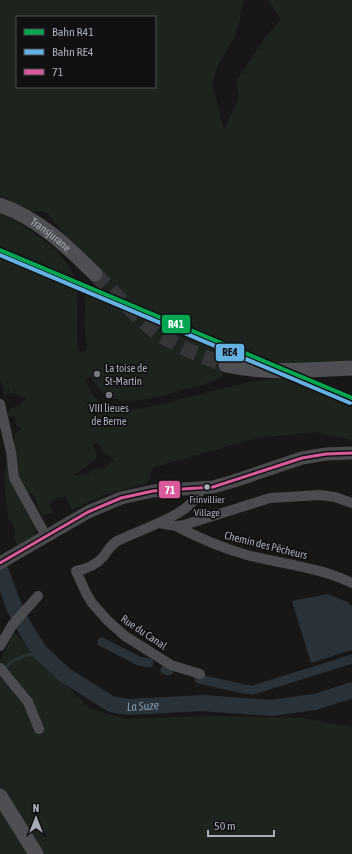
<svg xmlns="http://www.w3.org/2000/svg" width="352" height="854" font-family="'Asap Condensed',sans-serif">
<rect width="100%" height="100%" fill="#171717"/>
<g fill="#212123">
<polygon points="0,247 61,273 58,280 0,254"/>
<polygon points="330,384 352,394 352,404 326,392"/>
</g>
<g fill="#1d241e" fill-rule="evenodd">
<path d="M0 0H243L239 24 234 38 218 65 212 83 224 130 239 97 237 80 265 38 281 19 268 0H352V362L273 365 239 359 227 355 221 378C209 384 195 386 183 390 153 398 108 415 91 377L85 379 92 394 101 403 118 410H129L155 406 236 385 287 376 338 396 352 404V440L316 432 257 438 154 467 152 470 148 482 145 484 104 495 72 510 65 496C57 498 53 498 49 505L53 512 42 516 33 494 21 491 14 450 15 434 22 428 19 427 16 425 15 417 8 416 7 414 11 409 20 405 26 398 18 394 9 393V387L5 398 2 384 0 380V254L58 280 61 273 0 247V213C27 227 74 254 77 288 79 310 75 331 79 353L87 350 84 321 86 293 95 284 91 278 100 268 68 237 67 238 48 214 42 211 35 212 0 196ZM17 17H155V87H17ZM98 443 104 453 110 456 116 463 108 461 109 465 105 468 93 469 90 473 73 476 96 459V452L93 446V444Z"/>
<path d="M7 463 8 464 9 480 36 527 34 536 17 545C11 533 20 528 8 519 8 504 0 476 7 463Z"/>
<polygon points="14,632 90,709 127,719 211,716 302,718 352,727 352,854 0,854 0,661"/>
</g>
<polygon fill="#2a3239" points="328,594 347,602 352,606 352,650 311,663 292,601"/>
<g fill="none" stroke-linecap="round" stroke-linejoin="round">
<path stroke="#2a3239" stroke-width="2.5" d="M3 669C14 658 26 655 40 652"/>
<g stroke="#2a3239" stroke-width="9">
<polyline points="102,642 139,661 149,663"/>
<polyline points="165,670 169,671"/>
<polyline points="199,679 244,689 253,690 352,659"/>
</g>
<path stroke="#2a3239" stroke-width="16" id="s1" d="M0 569 15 609 25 628 40 652 65 675 111 704 128 707 203 703 271 708 315 702 352 690"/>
<path stroke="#343537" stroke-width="15" stroke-dasharray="15 8" stroke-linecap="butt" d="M95 274C115 293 134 315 156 332 178 347 201 356 226 365"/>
<g stroke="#4b4c50" stroke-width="10">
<polyline points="0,404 11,452 14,478 46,536"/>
<polyline points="159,523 176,526 184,525 270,498 320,495 335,497 352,503"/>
<path d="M176 526C199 538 222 548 247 555 282 564 319 567 352 583"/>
<polyline points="0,646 13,624 38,596"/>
<polyline points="0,668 28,702 39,729"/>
<path d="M200 674 171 665 125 636 108 621 92 603 86 593 76 571C87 569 96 565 103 557 107 551 111 545 117 541 140 529 194 515 201 488"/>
</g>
<polyline stroke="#4a4a4e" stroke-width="13" points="0,563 88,512 121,498 153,491 213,487 234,481 302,458 326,454 352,453"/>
<g stroke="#4d4f52" stroke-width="15">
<path id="s2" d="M0 205C38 218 68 247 95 274"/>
<path d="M226 365C267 374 310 370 352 368"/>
<polyline points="0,796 36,854"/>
</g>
<defs>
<polyline id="bus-1" points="0,563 88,512 121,498 153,491 213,487 302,458 326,454 352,453"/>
</defs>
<use href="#bus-1" stroke="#111113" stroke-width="6"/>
<use href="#bus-1" stroke="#d95a9b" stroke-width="3"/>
<defs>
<polyline id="rail-1" points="0,250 352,398"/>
<polyline id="rail-2" points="0,255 350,403"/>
</defs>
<use href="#rail-1" stroke="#111113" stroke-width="7"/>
<use href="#rail-2" stroke="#111113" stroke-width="7"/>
<use href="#rail-1" stroke="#00a651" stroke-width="4"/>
<use href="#rail-2" stroke="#64b2e3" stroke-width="4"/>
</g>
<g fill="#757880" stroke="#111113" stroke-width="1.5">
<circle cx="97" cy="374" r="4"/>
<circle cx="109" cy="395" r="4"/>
</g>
<circle fill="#a8adb8" stroke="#111113" stroke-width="1.5" cx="207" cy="487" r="3.5"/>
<g text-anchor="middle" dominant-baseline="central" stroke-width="3.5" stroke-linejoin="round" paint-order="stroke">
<g font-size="10" fill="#a8adb8" stroke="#111113">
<text x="207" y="499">Frinvillier<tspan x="207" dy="13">Village</tspan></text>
</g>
<g font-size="11" fill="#a8adb8" stroke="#111113">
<text stroke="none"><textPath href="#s2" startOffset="59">Transjurane</textPath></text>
<text transform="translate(266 545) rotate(14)">Chemin des Pêcheurs</text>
<text transform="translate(144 632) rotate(34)">Rue du Canal</text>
</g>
<g font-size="11" fill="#a8adb8" stroke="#111113" text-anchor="start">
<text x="105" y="368">La toise de<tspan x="105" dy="13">St-Martin</tspan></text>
<text x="109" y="408" text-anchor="middle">VIII lieues<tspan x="109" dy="13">de Berne</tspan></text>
</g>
<g font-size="12" font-style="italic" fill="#7f9bb3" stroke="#111113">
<text stroke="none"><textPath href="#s1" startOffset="213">La Suze</textPath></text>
</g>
</g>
<g stroke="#111113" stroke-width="1.5">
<rect x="161" y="314" width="30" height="20" rx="4" fill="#00a651"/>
<rect x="215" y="343" width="30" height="19" rx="4" fill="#64b2e3"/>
<rect x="158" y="480" width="23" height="19" rx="4" fill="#d95a9b"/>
</g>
<g font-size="11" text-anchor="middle" font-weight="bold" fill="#fff">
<text x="176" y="328">R41</text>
<text x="170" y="494">71</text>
</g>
<g font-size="11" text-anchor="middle" font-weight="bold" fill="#111">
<text x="230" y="356">RE4</text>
</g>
<rect x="16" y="16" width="140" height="72" fill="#111113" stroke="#4d4f55"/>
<rect x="24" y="29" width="20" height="6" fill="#00a651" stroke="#4d4f55"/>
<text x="52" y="36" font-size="12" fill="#a8adb8">Bahn R41</text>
<rect x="24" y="49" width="20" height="6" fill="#64b2e3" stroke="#4d4f55"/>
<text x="52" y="56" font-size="12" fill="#a8adb8">Bahn RE4</text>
<rect x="24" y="69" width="20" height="6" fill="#d95a9b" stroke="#4d4f55"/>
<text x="52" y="76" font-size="12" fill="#a8adb8">71</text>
<g transform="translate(36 818)" stroke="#111113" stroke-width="3" paint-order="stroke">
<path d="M0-3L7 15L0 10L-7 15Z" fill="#a8adb8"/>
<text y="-6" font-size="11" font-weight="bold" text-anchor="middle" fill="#a8adb8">N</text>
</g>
<path d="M208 830v6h66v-6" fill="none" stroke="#a8adb8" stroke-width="2"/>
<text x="214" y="830" font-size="12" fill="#a8adb8" stroke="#111113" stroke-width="3" paint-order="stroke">50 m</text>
</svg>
